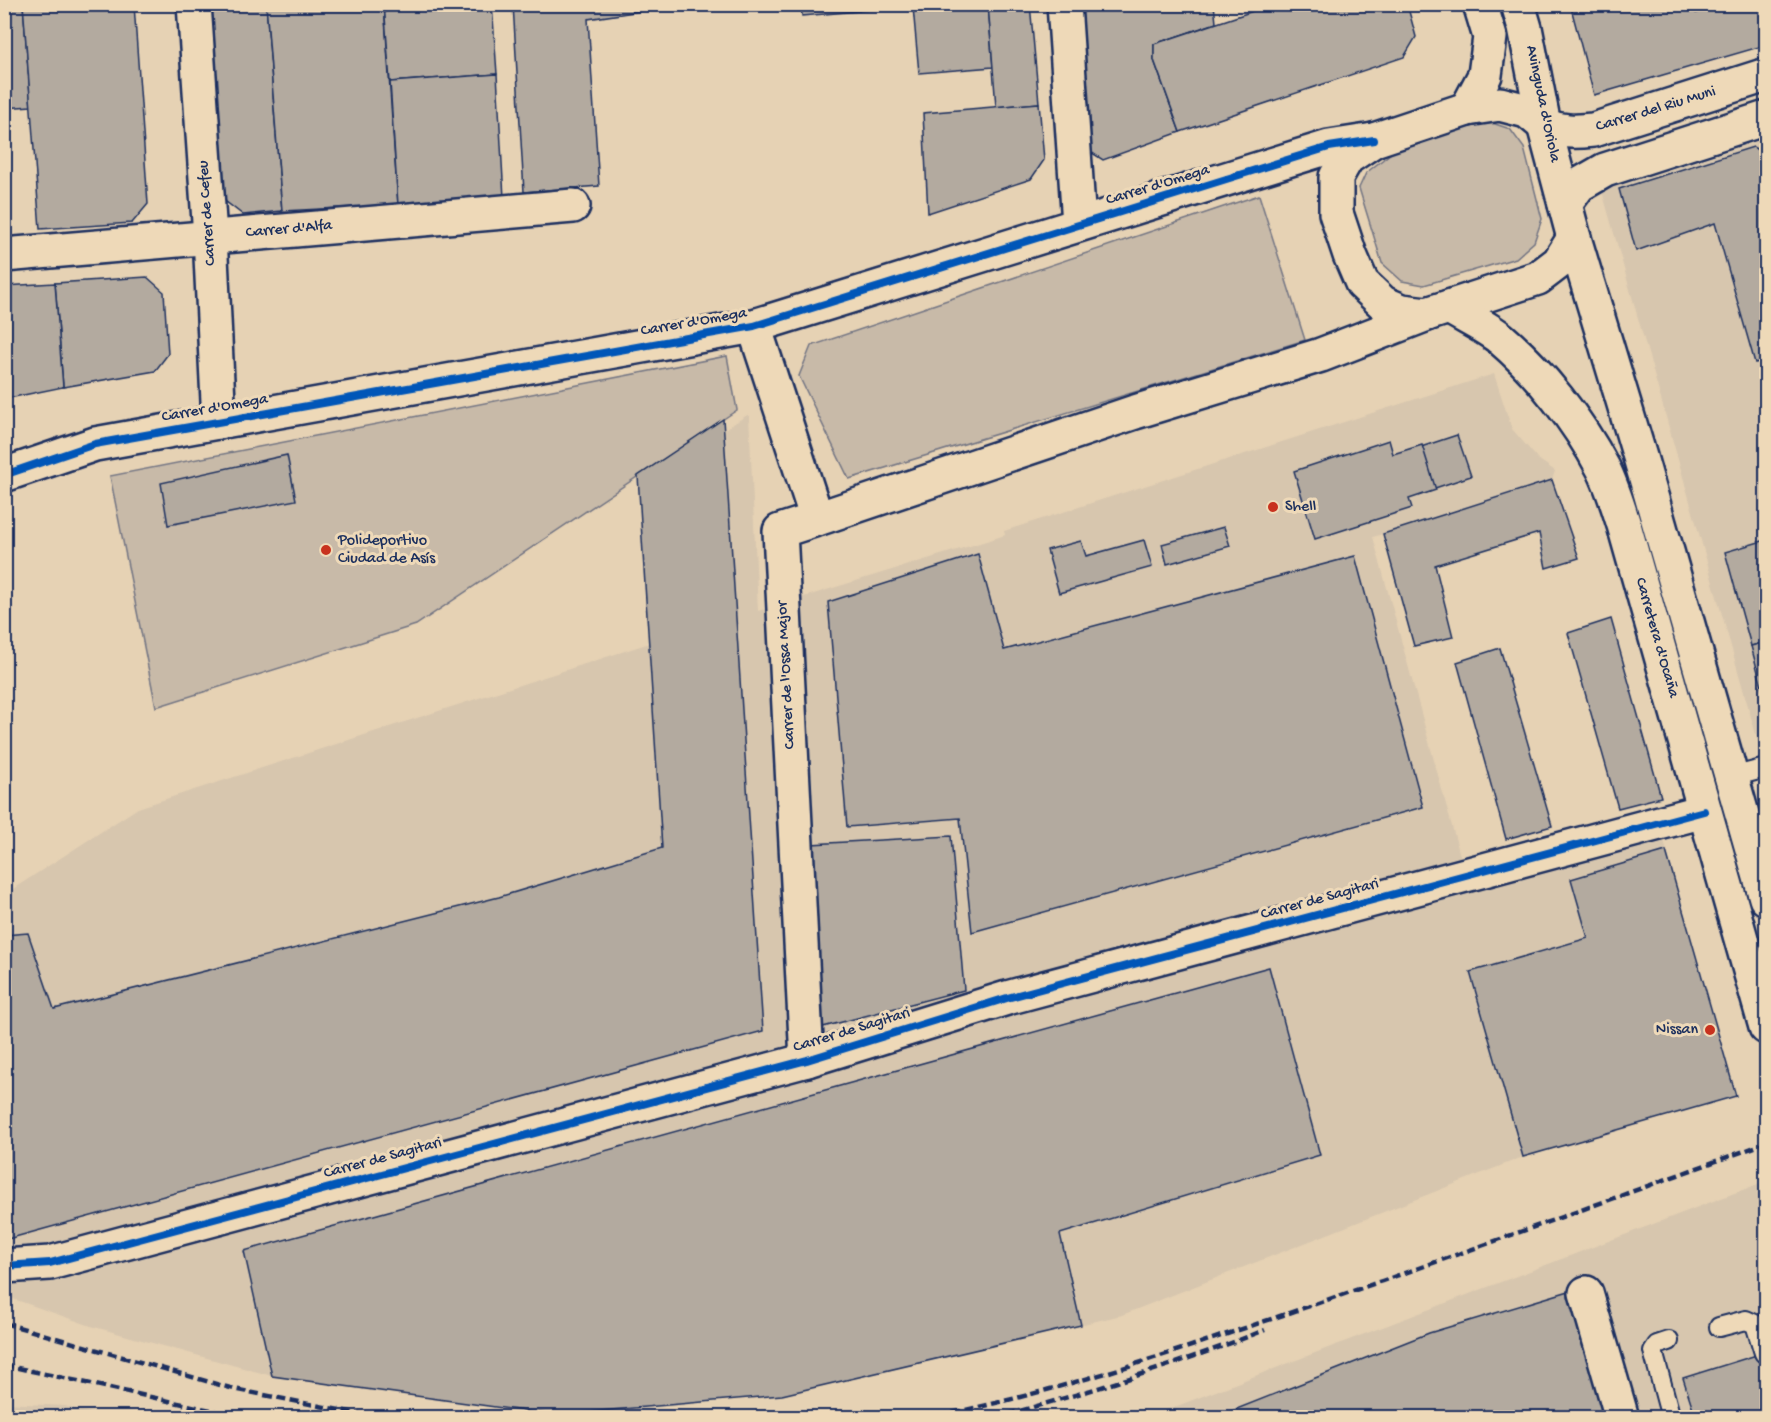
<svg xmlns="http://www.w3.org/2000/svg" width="1771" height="1422" font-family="'Gochi Hand',sans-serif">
<rect width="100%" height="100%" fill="#e6d2b4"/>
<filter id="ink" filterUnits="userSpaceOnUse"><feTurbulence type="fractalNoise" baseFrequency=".0167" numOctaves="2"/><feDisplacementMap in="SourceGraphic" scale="12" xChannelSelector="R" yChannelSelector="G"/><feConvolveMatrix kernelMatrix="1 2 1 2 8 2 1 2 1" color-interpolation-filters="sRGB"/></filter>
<g filter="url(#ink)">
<g fill="#d7c6ae">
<polygon points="1766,139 1766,770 1602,191"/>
<polygon points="1494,374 1512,429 1538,459 1555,471 1552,480 1373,537 1465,874 1659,823 1736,1096 1523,1157 1122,1315 782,1395 554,1415 272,1376 91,1326 5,1296 5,894 138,808 662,639 657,472 749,414 758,611 996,538 1005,535 1004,531"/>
<polygon points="1766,1181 1766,1417 1146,1418 1333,1346"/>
<polygon points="5,1403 65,1406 105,1417 5,1417"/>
</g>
<g fill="#c8baa8" stroke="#727483" stroke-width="1.5">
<polygon points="1489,122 1510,129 1524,148 1542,219 1534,242 1516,258 1424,285 1402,281 1382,263 1359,188 1366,173 1395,150 1468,127"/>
<polygon points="1259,195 1305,340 849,479 799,376 811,346"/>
<polygon points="727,356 737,410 416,625 156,707 110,476"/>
</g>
<g fill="#b3aa9f" stroke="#1b2f5e" stroke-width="1.5">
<polygon points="4,4 23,4 31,106 4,108"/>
<polygon points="23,4 134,5 148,204 132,223 40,229"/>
<polygon points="211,4 266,4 282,211 243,215 225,201"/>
<polygon points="266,4 384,4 398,205 282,211"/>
<polygon points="384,4 492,4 497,74 390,82"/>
<polygon points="513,4 687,4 588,19 599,186 524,192"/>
<polygon points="801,4 858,4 859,11 802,16"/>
<polygon points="858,4 988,4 993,67 919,73 913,7 859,11"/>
<polygon points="988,4 1030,4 1039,103 996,107"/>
<polygon points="1072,4 1214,4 1216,23 1154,44 1154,60 1180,132 1103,160 1083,147"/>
<polygon points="1266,4 1407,4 1416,37 1404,57 1180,132 1154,60 1154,44 1262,8"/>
<polygon points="1570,4 1694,4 1696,13 1731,4 1764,4 1766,15 1766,45 1594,95"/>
<polygon points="497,74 504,198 398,205 390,82"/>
<polygon points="1039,103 1044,160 1031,179 928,213 923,113"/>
<polygon points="1753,147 1766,155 1766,360 1755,363 1715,223 1636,251 1619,189"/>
<polygon points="147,277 164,292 168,354 155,371 63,387 55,283"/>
<polygon points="55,283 63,387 4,399 4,286"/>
<polygon points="723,419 763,1031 4,1240 4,935 28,933 54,1009 499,897 662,848 638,476"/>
<polygon points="1457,435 1471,476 1432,489 1418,448"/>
<polygon points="1389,440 1393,454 1422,445 1436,490 1409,499 1412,508 1315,539 1294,471"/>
<polygon points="287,455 296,500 168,525 161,483"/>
<polygon points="1552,480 1579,558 1546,568 1539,533 1435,565 1453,637 1414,646 1383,534"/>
<polygon points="1224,527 1230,546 1167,564 1162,544"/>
<polygon points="1144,540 1152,567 1059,593 1047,550 1081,541 1086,556"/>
<polygon points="1766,540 1766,642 1751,646 1725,552"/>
<polygon points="978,554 1004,650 1355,556 1423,807 972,932 960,818 847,827 828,602"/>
<polygon points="1611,619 1661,797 1618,808 1568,633"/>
<polygon points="1766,642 1766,702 1751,646"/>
<polygon points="1500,648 1552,826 1506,839 1457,662"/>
<polygon points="951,836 964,990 823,1027 811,844"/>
<polygon points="1666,851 1736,1096 1523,1157 1470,972 1588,938 1571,879"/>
<polygon points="1269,967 1320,1155 1060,1234 1081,1325 782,1395 554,1415 272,1376 244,1251"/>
<polygon points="1569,1291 1604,1418 1214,1418 1429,1333"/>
<polygon points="1766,1352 1766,1418 1696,1418 1683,1378"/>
</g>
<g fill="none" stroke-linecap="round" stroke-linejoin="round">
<defs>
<g id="lane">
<polyline points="1732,777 1766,768"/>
<polyline points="1719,1327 1746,1320 1755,1324 1764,1353"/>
<polyline points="1669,1341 1657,1345 1653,1351 1671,1418"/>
</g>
<g id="street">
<polyline points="194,4 210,236 219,422"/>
<polyline points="1064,4 1079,224"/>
<polyline points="4,255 573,206"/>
<polyline points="807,1060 780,531 817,519"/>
<polyline points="4,1266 50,1263 807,1060 1007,998 1704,811"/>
<polyline points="1586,1293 1622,1418"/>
</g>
<g id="secondary">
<path d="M1544 125C1561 132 1575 132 1593 130L1766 75"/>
<polyline points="1565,204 1579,185 1605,170 1766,118"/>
<polyline points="754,326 817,519 1135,412 1321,355 1427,314"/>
<polyline points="4,475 95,444 754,326 1329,147 1374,140"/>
</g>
<g id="primary">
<polyline points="1518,4 1525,28 1544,125 1574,238 1640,457 1766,898"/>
<polyline points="1467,109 1485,75 1490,37 1480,4"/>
<polyline points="1544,125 1527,111 1500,104 1467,109 1374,140 1347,158 1336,177 1336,213 1350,255 1362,283 1383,303 1402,311 1427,314 1538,278 1559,262 1574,238"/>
<path d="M1449 307C1465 317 1485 326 1500 338 1540 372 1579 422 1603 468 1612 486 1618 506 1624 525L1766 1027"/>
</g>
</defs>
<use href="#lane" stroke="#1b2f5e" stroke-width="22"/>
<use href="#street" stroke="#1b2f5e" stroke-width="38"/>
<use href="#secondary" stroke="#1b2f5e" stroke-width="38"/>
<use href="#primary" stroke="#1b2f5e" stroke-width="38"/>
<use href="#lane" stroke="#eed9b8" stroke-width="18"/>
<use href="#street" stroke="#eed9b8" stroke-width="33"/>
<use href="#secondary" stroke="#eed9b8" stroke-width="33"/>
<use href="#primary" stroke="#eed9b8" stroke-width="33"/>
<g stroke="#1b2f5e" stroke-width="4.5" stroke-dasharray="9 4.5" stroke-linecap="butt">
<polyline points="4,1323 234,1389 380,1418"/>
<polyline points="4,1365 247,1418"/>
<path d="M926 1418C1048 1395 1166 1355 1283 1315 1445 1260 1606 1201 1766 1143"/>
<path d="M994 1418C1086 1393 1176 1365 1265 1330"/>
</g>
<defs>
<g id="cycleway">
<polyline points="4,475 95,444 754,326 1329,147 1374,140"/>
<polyline points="4,1266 50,1263 807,1060 1007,998 1704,811"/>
</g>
</defs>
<use href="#cycleway" stroke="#eed9b8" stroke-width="11"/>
<use href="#cycleway" stroke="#0057b8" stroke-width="8"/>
</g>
</g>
<g fill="#c8321e" stroke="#eed9b8" stroke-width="2">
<circle cx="1273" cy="507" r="6"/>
<circle cx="326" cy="550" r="6"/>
<circle cx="1710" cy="1030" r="6"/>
</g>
<g text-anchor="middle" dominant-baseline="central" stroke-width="6" stroke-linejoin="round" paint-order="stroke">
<g font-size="16" fill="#1b2f5e" stroke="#eed9b8">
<text transform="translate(1542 104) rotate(78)">Avinguda d'Oriola</text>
<text transform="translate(1656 110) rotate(-17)">Carrer del Riu Muni</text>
<text transform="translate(1158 186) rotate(-17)">Carrer d'Omega</text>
<text transform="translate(208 213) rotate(-94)">Carrer de Cefeu</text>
<text transform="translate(289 230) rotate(-5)">Carrer d'Alfa</text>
<text transform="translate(694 323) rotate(-10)">Carrer d'Omega</text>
<text transform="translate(215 409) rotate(-10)">Carrer d'Omega</text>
<text transform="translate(1656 638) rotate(74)">Carretera d'Ocaña</text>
<text transform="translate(787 675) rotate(-93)">Carrer de l'Ossa Major</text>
<text transform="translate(1320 900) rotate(-15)">Carrer de Sagitari</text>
<text transform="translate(852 1031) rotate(-17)">Carrer de Sagitari</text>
<text transform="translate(383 1159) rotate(-15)">Carrer de Sagitari</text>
</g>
<g font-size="16" fill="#1b2f5e" stroke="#eed9b8" text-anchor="start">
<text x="1285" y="507">Shell</text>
<text x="338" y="541">Polideportivo<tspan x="338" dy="18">Ciudad de Asís</tspan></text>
<text x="1698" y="1030" text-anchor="end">Nissan</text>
</g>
</g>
<rect width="1771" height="1422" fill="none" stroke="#eed9b8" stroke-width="24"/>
<rect x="12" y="12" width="1747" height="1398" fill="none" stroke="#1b2f5e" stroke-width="2" filter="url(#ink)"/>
</svg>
